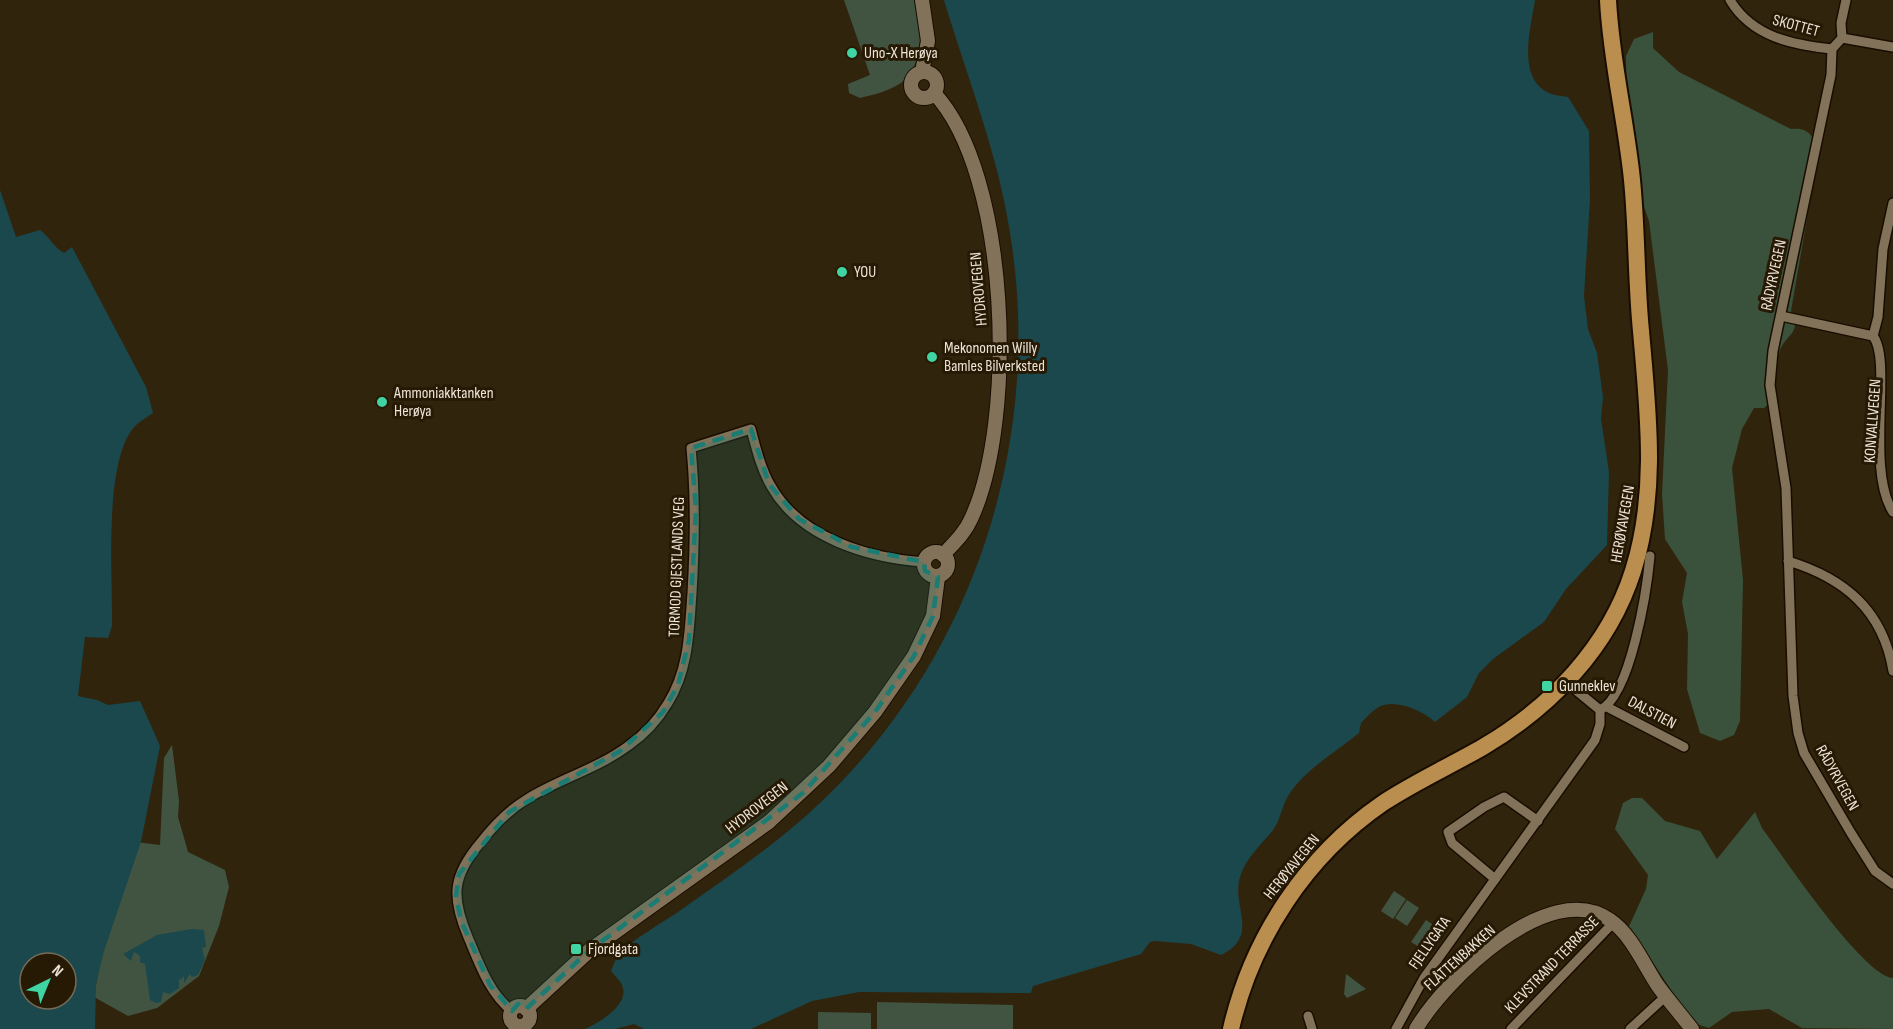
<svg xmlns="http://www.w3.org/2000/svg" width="1893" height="1029" font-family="'Sofia Sans Condensed',sans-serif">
<rect width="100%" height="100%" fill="#31240d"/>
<g fill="#415442">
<path d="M844 0H917C921 28 926 70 896 86 885 92 872 95 860 98L849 93 848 84 870 75Z"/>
<polygon points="172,745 179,801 178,817 188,852 225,870 229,887 219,926 199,976 157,1008 128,1016 94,997 104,939 136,842 160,845 164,758"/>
<polygon points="1394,891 1406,899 1393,919 1381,911"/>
<polygon points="1407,900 1419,908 1407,926 1395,918"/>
<polygon points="1426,920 1438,928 1424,950 1411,942"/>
<polygon points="1346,974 1366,989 1347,998 1344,994"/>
<polygon points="877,1002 1013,1005 1013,1029 877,1029"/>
<polygon points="818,1012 871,1013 871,1029 818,1029"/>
</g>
<g fill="#3a523b">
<path d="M1653 32V48L1679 72 1791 129C1811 127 1814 138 1818 155L1791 311C1802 334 1787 333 1780 350 1776 360 1777 369 1772 378 1777 391 1775 399 1764 408H1754L1742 429 1732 468 1743 580 1740 721 1734 735 1720 741 1700 733 1687 689 1688 634 1682 602 1687 573 1665 539 1662 494 1668 370 1649 221 1627 159 1626 56 1634 39Z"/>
<path d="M1632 798H1642L1665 821 1700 831 1717 859 1755 812 1762 828C1783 856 1863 976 1893 978V1029L1802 1028 1769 1009 1732 1012 1709 1028 1693 1023 1640 943 1626 933 1646 889 1648 875 1615 829 1623 803Z"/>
</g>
<g fill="#1b484c" fill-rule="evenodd">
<path d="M944 0H1535C1531 27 1516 78 1549 93 1555 96 1563 96 1568 97L1589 131 1590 200 1584 296 1588 329 1597 353 1603 397 1601 419 1609 472 1607 545 1566 589 1544 622 1493 659 1479 673 1467 697 1435 722C1423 711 1400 701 1384 705 1375 707 1367 717 1361 723L1359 733C1336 752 1307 768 1290 793 1282 804 1281 819 1273 830 1262 844 1247 857 1241 874 1229 905 1262 935 1221 955L1191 944 1155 941 1150 942 1141 954 1033 986 1031 993 859 992 812 1001 751 1029H644L634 1024 615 1029H585C598 1023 628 1006 623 988 622 982 615 976 611 971L618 954C636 938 658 925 678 912 727 877 777 844 821 802 974 657 1044 440 1010 233 998 153 967 77 944 0Z"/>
<path d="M0 190 16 237 40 230C49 236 54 248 64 253L72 247 146 387 153 413C147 417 139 422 134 427 103 464 113 577 112 626L108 638 85 637 78 696 97 700 108 705 140 701 160 746 141 842 104 951 96 984 95 1029H0ZM30 963H66V999H30Z"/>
<polygon points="192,929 204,930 206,947 202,948 205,960 198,975 192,977 190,974 184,983 184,976 180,980 179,977 179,988 170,994 163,992 161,1002 156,1003 150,1000 145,964 140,962 140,956 134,952 131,961 123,954 157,935"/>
</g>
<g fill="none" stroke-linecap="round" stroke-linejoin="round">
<defs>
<g id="street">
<path d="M1730 0C1752 37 1793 45 1832 49"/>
<polyline points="1846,0 1841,23 1842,38 1832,49 1831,75 1773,351 1770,385 1786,488 1793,696 1798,733 1804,753 1851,833 1875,871 1893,884"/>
<polyline points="1842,38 1893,47"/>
<path d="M1781 316 1873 336C1893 360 1865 469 1893 512"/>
<polyline points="1873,336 1878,317 1883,249 1893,203"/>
<path d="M1788 561C1844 578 1883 610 1893 671"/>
<polyline points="1607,707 1684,747"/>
<path d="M1600 710C1631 695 1647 589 1650 556"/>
<polyline points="1495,879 1452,843 1448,832 1484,807 1504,797 1538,821"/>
<path d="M512 1011C489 993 479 963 468 937 451 897 452 876 481 842 494 825 509 810 527 799 559 779 597 769 628 746 644 735 658 720 668 703 689 669 689 632 692 593 695 543 696 499 691 448L751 429C756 448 761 469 771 486 800 538 868 558 924 562"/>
<polyline points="1308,1016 1312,1029"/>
<polyline points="1396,1029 1424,978 1595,740 1600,724 1600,710 1566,682"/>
<polyline points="1511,1029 1614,922"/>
<polyline points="1630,1029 1666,996"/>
</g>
<g id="secondary">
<polyline points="922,72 928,41 922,0"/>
<circle cx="924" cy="85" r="13"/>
<path d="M934 93C1010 174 1017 421 971 519 965 533 954 543 943 555"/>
<circle cx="936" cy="564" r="12"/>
<circle cx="520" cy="1016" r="10"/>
<polyline points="526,1009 590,950 769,822 829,766 875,712 914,656 933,616 938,577"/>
<path d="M1416 1029C1445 980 1549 877 1610 920 1631 934 1644 965 1658 986 1669 1001 1681 1015 1692 1029"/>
</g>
<path id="highway" d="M1231 1029C1252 938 1306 856 1383 803 1415 782 1450 766 1483 747 1551 707 1609 647 1633 571 1658 492 1648 412 1641 331 1636 281 1637 230 1632 180 1626 120 1611 61 1608 0"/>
</defs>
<use href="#street" stroke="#190d00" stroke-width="12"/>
<use href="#secondary" stroke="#190d00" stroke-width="16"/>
<use href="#highway" stroke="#190d00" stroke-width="20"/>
<use href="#street" stroke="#827259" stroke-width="9"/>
<use href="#secondary" stroke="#827259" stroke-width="14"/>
<use href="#highway" stroke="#b98e4e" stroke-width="16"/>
</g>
<path fill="#1a7c73" fill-opacity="0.2" stroke="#1a7c73" stroke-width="4.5" stroke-dasharray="12 8" stroke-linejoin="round" d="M751 429 769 484 799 519 852 547 924 562 925 571 938 577 933 616 914 656 875 712 803 793 590 950 526 1009 518 1004 512 1011 490 985 461 921 456 896 459 874 509 812 620 751 663 712 678 685 689 640 696 509 691 448Z"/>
<g fill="#3fd4a2" stroke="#271a04" stroke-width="2">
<circle cx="852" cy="53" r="6"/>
<circle cx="842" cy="272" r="6"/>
<circle cx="932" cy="357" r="6"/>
<circle cx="382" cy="402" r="6"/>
<rect x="1541" y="680" width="12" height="12" rx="3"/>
<rect x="570" y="943" width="12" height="12" rx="3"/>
</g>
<g text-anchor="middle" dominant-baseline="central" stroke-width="6" stroke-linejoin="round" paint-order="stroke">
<g font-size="16" fill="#ede4d7" stroke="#271a04">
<text transform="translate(1796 26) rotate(15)">SKOTTET</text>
<text transform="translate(1774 275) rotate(-78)">RÅDYRVEGEN</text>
<text transform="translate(979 289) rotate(-95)">HYDROVEGEN</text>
<text transform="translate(1873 421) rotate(-86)">KONVALLVEGEN</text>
<text transform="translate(1623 524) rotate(-80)">HERØYAVEGEN</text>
<text transform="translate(677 567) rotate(-88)">TORMOD GJESTLANDS VEG</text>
<text transform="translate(1652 713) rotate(28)">DALSTIEN</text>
<text transform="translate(1837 778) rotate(61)">RÅDYRVEGEN</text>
<text transform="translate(757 808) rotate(-38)">HYDROVEGEN</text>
<text transform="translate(1292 867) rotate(-51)">HERØYAVEGEN</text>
<text transform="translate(1430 943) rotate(-55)">FJELLYGATA</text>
<text transform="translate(1460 958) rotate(-42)">FLÅTTENBAKKEN</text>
<text transform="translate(1552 965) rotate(-46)">KLEVSTRAND TERRASSE</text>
</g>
<g font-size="16" fill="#ede4d7" stroke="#271a04" text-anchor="start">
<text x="864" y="53">Uno-X Herøya</text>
<text x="854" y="272">YOU</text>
<text x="944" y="348">Mekonomen Willy<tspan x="944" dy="18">Bamles Bilverksted</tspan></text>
<text x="394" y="393">Ammoniakktanken<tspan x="394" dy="18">Herøya</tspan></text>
<text x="1559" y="686">Gunneklev</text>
<text x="588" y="949">Fjordgata</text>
</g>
</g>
<g transform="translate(48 981) rotate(43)"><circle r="28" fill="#271a04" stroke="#766b58" stroke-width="1.5"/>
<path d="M0-4.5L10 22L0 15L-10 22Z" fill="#3fd4a2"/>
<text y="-9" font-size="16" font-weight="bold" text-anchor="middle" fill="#ede4d7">N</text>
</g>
</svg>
